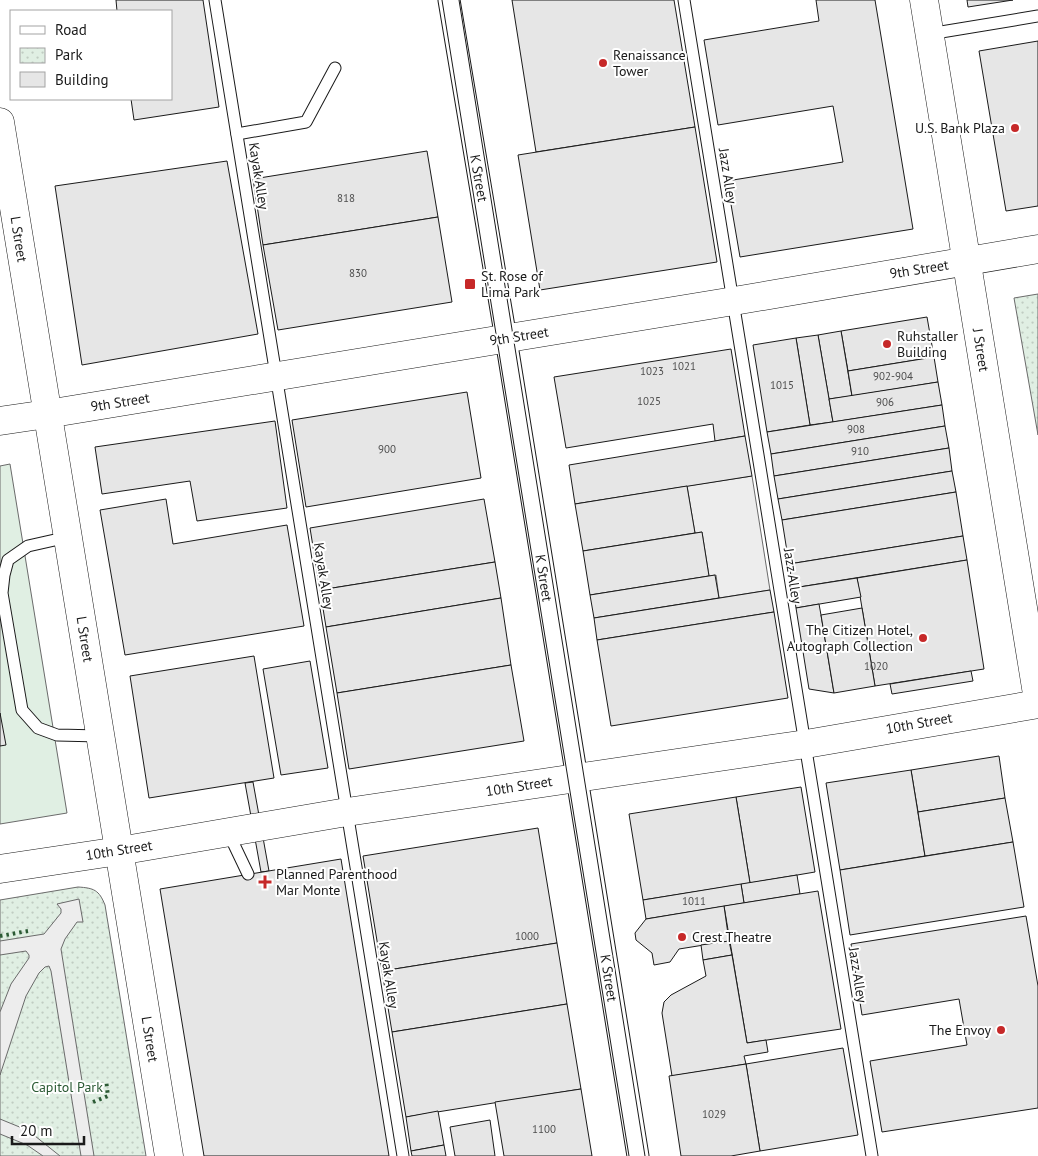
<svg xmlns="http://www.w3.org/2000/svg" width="1038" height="1156" font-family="'PT Sans',sans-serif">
<defs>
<pattern id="park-dots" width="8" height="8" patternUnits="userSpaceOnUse" patternTransform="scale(1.25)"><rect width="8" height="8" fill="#e0efe3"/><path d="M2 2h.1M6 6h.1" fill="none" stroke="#c0ccc2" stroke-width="1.8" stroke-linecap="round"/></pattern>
</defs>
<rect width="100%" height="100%" fill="#fff"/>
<polygon fill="#e0efe3" stroke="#6a6a6a" points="10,464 67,813 0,824 0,466"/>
<g fill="url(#park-dots)" stroke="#6a6a6a">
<polygon points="1038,294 1038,435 1014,298"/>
<path d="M78 887C94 888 99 890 105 905L146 1156H0V900Z"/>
</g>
<g fill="#ededed" stroke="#6a6a6a">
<polygon points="752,476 770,590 719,598 716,575 709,576 702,532 695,533 687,486"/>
<polygon points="79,899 83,922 77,922 65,939 61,949 94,1156 81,1156 51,971 49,966 45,967 39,973 26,996 0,1075 0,1012 11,984 29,958 29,955 26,951 0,955 0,941 44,934 61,913 61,909 57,904"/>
<polygon points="0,1119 22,1128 35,1136 60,1156 43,1156 27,1145 0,1134"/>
</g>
<g fill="#e6e6e6" stroke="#1a1a1a">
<polygon points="116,0 203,0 219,107 134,120 131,99 171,99 171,11 117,11"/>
<polygon points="512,0 674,0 695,127 536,152"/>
<polygon points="816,0 875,0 913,229 740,257 727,181 843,162 833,106 718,125 704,40 819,21"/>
<polygon points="967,0 1013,0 968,7"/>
<polygon points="1038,41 1038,206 1006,211 979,51"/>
<polygon points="695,127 717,262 540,290 518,155"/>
<polygon points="427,151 438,217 263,245 253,179"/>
<polygon points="227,161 258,334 82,365 55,186"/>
<polygon points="438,217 452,302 278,330 263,245"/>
<polygon points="927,317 934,357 848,371 841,331"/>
<polygon points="841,331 852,396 829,399 818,335"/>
<polygon points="818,335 833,422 810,425 796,338"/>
<polygon points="796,338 810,425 767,432 753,345"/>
<polygon points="731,349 745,436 715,441 713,424 566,448 554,377"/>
<polygon points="934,357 938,382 852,396 848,371"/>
<polygon points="938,382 942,405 833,422 829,399"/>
<polygon points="467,392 481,478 306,507 292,420"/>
<polygon points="942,405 945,426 771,454 767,432"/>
<polygon points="275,421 287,508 197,521 190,481 102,494 95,447"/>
<polygon points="945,426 949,448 774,476 771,454"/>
<polygon points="745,436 752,476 575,504 569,465"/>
<polygon points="949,448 952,471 778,499 774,476"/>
<polygon points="952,471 956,492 782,520 778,499"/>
<polygon points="687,486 695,533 583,551 575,504"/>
<polygon points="956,492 963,536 789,564 782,520"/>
<polygon points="166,499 173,544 287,525 304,626 125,655 100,510"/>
<polygon points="484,499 495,562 320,590 310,528"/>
<polygon points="702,532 709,576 590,595 583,551"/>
<polygon points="963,536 967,560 793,588 789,564"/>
<polygon points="967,560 984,669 875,686 857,578"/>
<polygon points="495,562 501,598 326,627 320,590"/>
<polygon points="715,575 719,598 594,618 590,595"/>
<polygon points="857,578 861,597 796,608 793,588"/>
<polygon points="770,590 774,612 597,640 594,618"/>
<polygon points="501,598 511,665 337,693 326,627"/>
<polygon points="819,604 821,615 834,693 809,689 796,608"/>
<polygon points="862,608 875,686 834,693 821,615"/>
<polygon points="774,612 788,698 611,726 597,640"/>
<polygon points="254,656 274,778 149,798 130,676"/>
<polygon points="310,661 328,768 281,775 263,669"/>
<polygon points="511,665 524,741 349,769 337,693"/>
<polygon points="971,671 973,681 892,694 890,684"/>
<polygon points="0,713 6,745 0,746"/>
<polygon points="999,756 1005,798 918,812 911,770"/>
<polygon points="911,770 925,856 840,870 826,783"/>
<polygon points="253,782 269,871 261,872 245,783"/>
<polygon points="801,787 815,872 750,883 736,797"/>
<polygon points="736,797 750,883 643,900 629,814"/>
<polygon points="1005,798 1013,842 925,856 918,812"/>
<polygon points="538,828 557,943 382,971 363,856"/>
<polygon points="1013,842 1024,907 850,935 840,870"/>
<polygon points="341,859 389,1156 204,1156 160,889"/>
<polygon points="797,875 800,894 744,903 741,884"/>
<polygon points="741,884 744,903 646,919 643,900"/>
<polygon points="818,891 841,1029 747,1043 724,906"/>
<polygon points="724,906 729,941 679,949 670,962 654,965 652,953 636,940 635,933 646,919"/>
<polygon points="1026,916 1038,986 1038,1108 882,1132 870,1061 967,1045 959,999 862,1015 851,944"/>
<polygon points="729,941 732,955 703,960 701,945"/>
<polygon points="557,943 567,1004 392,1032 382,971"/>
<polygon points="732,955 747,1043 766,1040 768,1052 744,1056 746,1064 672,1076 662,1013 664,1002 671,995 706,976 703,960"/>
<polygon points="567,1004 581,1089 406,1117 392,1032"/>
<polygon points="843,1048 858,1135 760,1151 746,1064"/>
<polygon points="746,1064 760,1151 731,1156 681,1156 669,1076"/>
<polygon points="581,1089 592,1156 504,1156 495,1102"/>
<polygon points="438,1111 444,1145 411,1151 406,1117"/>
<polygon points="490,1120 495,1156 455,1156 450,1127"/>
<polygon points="444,1145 446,1156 412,1156 411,1151"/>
</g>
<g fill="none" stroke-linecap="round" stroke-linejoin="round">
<defs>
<g id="service">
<polyline points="215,0 403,1156"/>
<polyline points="684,0 872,1156"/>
<polyline points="929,34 1038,16"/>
<polyline points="237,134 306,122 335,68"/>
<polyline points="68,537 28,546 8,560 4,575 2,593 22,710 38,728 57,735 100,736"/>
<polyline points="228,832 248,874"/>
</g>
<polyline id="minor" points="449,0 506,339 638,1156"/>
<g id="tertiary">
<polyline points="47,414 734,301 1038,249"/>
<polyline points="0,869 119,851 347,812 806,744 1038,704"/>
</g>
<g id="secondary">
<polyline points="0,122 169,1156"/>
<polyline points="0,421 47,414"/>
</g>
<polyline id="primary" points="924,0 1038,700"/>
</defs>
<use href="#service" stroke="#1a1a1a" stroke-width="13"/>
<use href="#minor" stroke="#1a1a1a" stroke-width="23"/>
<use href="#tertiary" stroke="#1a1a1a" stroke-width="29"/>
<use href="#secondary" stroke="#1a1a1a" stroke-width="29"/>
<use href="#primary" stroke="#1a1a1a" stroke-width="29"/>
<use href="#service" stroke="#fff" stroke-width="11"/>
<use href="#minor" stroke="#fff" stroke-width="21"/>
<use href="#tertiary" stroke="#fff" stroke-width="28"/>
<use href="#secondary" stroke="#fff" stroke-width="28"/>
<use href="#primary" stroke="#fff" stroke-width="28"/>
<g stroke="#1a1a1a" stroke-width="1">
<polyline points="442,0 629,1156"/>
<polyline points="459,0 645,1156"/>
</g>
<g stroke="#2b5a34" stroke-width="4" stroke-dasharray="2.5 4" stroke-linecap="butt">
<polyline points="0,936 28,931"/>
<polyline points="93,1102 108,1096 106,1080"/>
</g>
</g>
<g fill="#c62828" stroke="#fff" stroke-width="2">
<circle cx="603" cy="63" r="5"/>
<circle cx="1015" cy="128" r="5"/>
<rect x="464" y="278" width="12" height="12" rx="2.5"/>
<circle cx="887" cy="344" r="5"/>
<circle cx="923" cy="638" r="5"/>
<path d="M262.5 874.5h5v5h5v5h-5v5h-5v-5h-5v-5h5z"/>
<circle cx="682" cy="937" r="5"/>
<circle cx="1001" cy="1030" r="5"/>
</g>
<g text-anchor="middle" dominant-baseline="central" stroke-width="4" stroke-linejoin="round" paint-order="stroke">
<g font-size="11" fill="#4d4d4d">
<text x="346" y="198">818</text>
<text x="358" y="273">830</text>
<text x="684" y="366">1021</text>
<text x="652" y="371">1023</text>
<text x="893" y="376">902-904</text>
<text x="782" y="385">1015</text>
<text x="649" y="401">1025</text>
<text x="885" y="402">906</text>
<text x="856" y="429">908</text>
<text x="387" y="449">900</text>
<text x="860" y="451">910</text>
<text x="876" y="666">1020</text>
<text x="694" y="901">1011</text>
<text x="527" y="936">1000</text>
<text x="714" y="1114">1029</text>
<text x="544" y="1129">1100</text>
</g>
<g font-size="14" fill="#1a1a1a" stroke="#fff" text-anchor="start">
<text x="613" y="55">Renaissance<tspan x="613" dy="16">Tower</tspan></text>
<text x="1005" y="128" text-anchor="end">U.S. Bank Plaza</text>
<text x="481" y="276">St. Rose of<tspan x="481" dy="16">Lima Park</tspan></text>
<text x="897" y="336">Ruhstaller<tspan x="897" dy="16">Building</tspan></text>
<text x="913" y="630" text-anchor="end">The Citizen Hotel,<tspan x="913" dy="16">Autograph Collection</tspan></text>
<text x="276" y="874">Planned Parenthood<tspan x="276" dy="16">Mar Monte</tspan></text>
<text x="692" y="937">Crest Theatre</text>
<text x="991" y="1030" text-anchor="end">The Envoy</text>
</g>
<g font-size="14" fill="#1a1a1a" stroke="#fff">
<text transform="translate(259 176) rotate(81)">Kayak Alley</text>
<text transform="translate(728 176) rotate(81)">Jazz Alley</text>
<text transform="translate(479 178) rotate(80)">K Street</text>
<text transform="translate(19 239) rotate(81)">L Street</text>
<text transform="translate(919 269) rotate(-9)">9th Street</text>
<text transform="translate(519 336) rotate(-9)">9th Street</text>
<text transform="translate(981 350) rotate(81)">J Street</text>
<text transform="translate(120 402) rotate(-9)">9th Street</text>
<text transform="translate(324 576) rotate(81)">Kayak Alley</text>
<text transform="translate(793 576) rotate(81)">Jazz Alley</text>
<text transform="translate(544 578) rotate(81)">K Street</text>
<text transform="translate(85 639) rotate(81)">L Street</text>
<text transform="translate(919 723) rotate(-10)">10th Street</text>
<text transform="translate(519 786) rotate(-9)">10th Street</text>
<text transform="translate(119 850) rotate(-9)">10th Street</text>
<text transform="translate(389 975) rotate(81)">Kayak Alley</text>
<text transform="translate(858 975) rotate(81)">Jazz Alley</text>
<text transform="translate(609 978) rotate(81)">K Street</text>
<text transform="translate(150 1039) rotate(81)">L Street</text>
</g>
<g font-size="14" fill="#2b5a34" stroke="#fff">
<text x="67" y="1087">Capitol Park</text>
</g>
</g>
<rect x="10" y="10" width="162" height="90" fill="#ffffff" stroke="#a3a3a3"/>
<rect x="20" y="26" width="25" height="8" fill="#ffffff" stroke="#a3a3a3"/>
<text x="55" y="35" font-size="15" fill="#1a1a1a">Road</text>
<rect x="20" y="48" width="25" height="15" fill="url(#park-dots)" stroke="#a3a3a3"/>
<text x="55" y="60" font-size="15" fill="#1a1a1a">Park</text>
<rect x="20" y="72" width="25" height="15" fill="#e6e6e6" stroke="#a3a3a3"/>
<text x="55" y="85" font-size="15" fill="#1a1a1a">Building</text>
<path d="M12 1136v8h72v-8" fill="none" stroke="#1a1a1a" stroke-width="2.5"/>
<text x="20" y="1136" font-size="15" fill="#1a1a1a" stroke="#ffffff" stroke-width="4" paint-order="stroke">20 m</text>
</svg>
